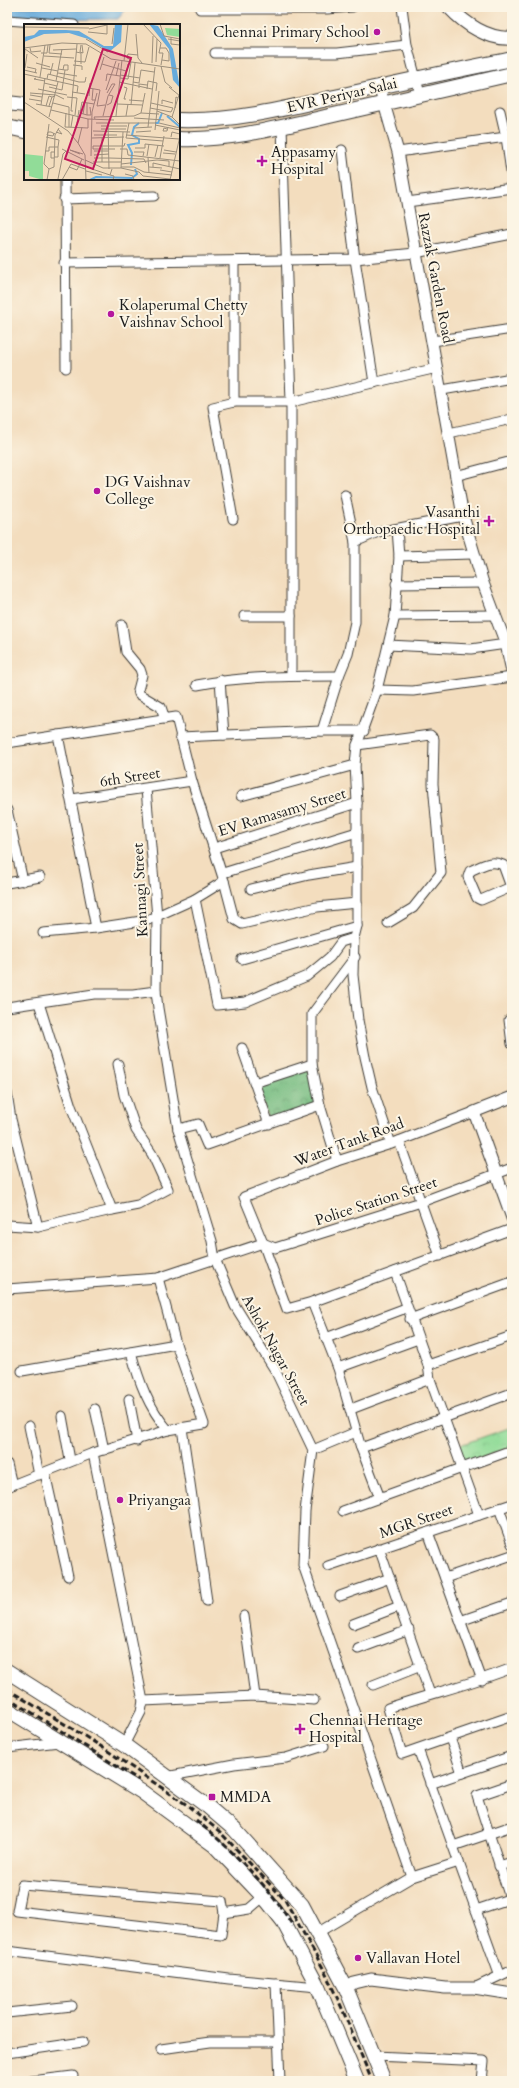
<svg xmlns="http://www.w3.org/2000/svg" width="519" height="2088" font-family="Cardo,serif">
<defs>
<pattern id="forest-crowns" width="20" height="18" patternUnits="userSpaceOnUse"><rect width="20" height="18" fill="#74bc80"/><path d="M2 6a3 3 0 1 1 6 0M12 15a3 3 0 1 1 6 0" fill="none" stroke="#5e9868"/></pattern>
<pattern id="park-crowns" width="20" height="18" patternUnits="userSpaceOnUse"><rect width="20" height="18" fill="#91dc98"/><path d="M2 6a3 3 0 1 1 6 0M12 15a3 3 0 1 1 6 0" fill="none" stroke="#7cbc82"/></pattern>
</defs>
<rect width="100%" height="100%" fill="#fcf5e5"/>
<filter id="ink" filterUnits="userSpaceOnUse"><feTurbulence type="fractalNoise" baseFrequency=".025" numOctaves="2"/><feDisplacementMap in="SourceGraphic" scale="8" xChannelSelector="R" yChannelSelector="G"/><feConvolveMatrix kernelMatrix="1 2 1 2 8 2 1 2 1" color-interpolation-filters="sRGB"/></filter>
<filter id="wash" filterUnits="userSpaceOnUse"><feTurbulence type="fractalNoise" baseFrequency=".012" numOctaves="4" result="noise"/><feDisplacementMap in="SourceGraphic" scale="16" xChannelSelector="R" yChannelSelector="G"/><feGaussianBlur stdDeviation="0.9" result="paint"/><feColorMatrix in="noise" values="0 0 0 0 0 0 0 0 0 0 0 0 0 0 0 0 0 1.4 0 .05"/><feComposite in="paint" operator="in"/></filter>
<g filter="url(#wash)">
<rect width="100%" height="100%" fill="#f3ddbe"/>
<polygon fill="url(#forest-crowns)" stroke="#486c4e" points="310,1067 317,1105 269,1122 256,1083"/>
<polygon fill="url(#park-crowns)" stroke="#567c5a" points="509,1428 512,1435 512,1447 464,1464 457,1446"/>
<polygon fill="#67abdc" stroke="#42647c" points="7,7 128,7 118,19 37,20 7,17"/>
</g>
<g filter="url(#ink)">
<g fill="none" stroke-linecap="round" stroke-linejoin="round">
<defs>
<g id="minor">
<polyline points="402,7 407,45 420,94"/>
<polyline points="200,9 327,9 353,7"/>
<polyline points="7,20 74,25"/>
<polyline points="215,53 337,53 407,45"/>
<polyline points="500,111 506,137 512,179"/>
<polyline points="282,127 291,402 291,676"/>
<polyline points="342,150 355,259 374,383"/>
<polyline points="398,152 506,137"/>
<polyline points="65,179 66,368"/>
<polyline points="64,199 154,196"/>
<polyline points="407,202 512,188"/>
<polyline points="64,263 355,259 415,253 512,234"/>
<polyline points="433,341 512,329"/>
<polyline points="442,390 512,378"/>
<polyline points="234,402 234,261"/>
<polyline points="449,433 512,419"/>
<polyline points="455,476 512,461"/>
<polyline points="345,495 355,542"/>
<polyline points="233,519 213,407 234,402 291,402 437,368"/>
<polyline points="399,556 473,554"/>
<polyline points="396,584 483,583"/>
<polyline points="244,616 291,616"/>
<polyline points="395,616 495,615"/>
<polyline points="122,625 126,652 140,669 142,675 138,690 139,694 161,707 165,719"/>
<polyline points="388,645 471,649 506,644"/>
<polyline points="220,680 224,735"/>
<path d="M197 685C244 676 292 676 339 676"/>
<polyline points="377,690 413,691 512,677"/>
<polyline points="322,731 339,676 348,654 355,622 355,542 378,532 463,516"/>
<polyline points="58,735 96,928 148,920 195,899"/>
<polyline points="180,737 322,731 364,731"/>
<polyline points="7,743 176,717 192,781 224,881 195,899 217,1005 245,1002 307,976 330,957 341,942 354,938"/>
<polyline points="357,745 430,735 434,739 433,784 441,873 413,908 388,923"/>
<polyline points="146,789 157,917 156,991 158,1008 178,1129 212,1241 215,1259 235,1306 275,1370 313,1450 305,1511 303,1565 412,1877"/>
<polyline points="241,796 355,765"/>
<polyline points="72,799 192,781"/>
<polyline points="7,810 23,881"/>
<polyline points="214,848 357,803"/>
<polyline points="223,873 357,832"/>
<polyline points="224,881 234,919 242,924 317,907 357,903"/>
<polyline points="7,883 40,877"/>
<path d="M511 887 503 865C491 859 482 866 470 871L468 877 477 898 481 900 511 887H512"/>
<polyline points="251,889 309,875 357,867"/>
<polyline points="43,933 96,928"/>
<polyline points="242,959 357,926"/>
<polyline points="7,1007 94,994 133,994 156,991"/>
<polyline points="509,1020 512,1044"/>
<polyline points="242,1048 269,1124"/>
<polyline points="254,1083 312,1064"/>
<polyline points="7,1093 11,1119 38,1227"/>
<polyline points="474,1112 391,1144 337,1161 244,1197 263,1243 287,1309 312,1302 512,1229"/>
<polyline points="178,1129 198,1124 207,1145 320,1105"/>
<polyline points="399,1141 440,1256"/>
<polyline points="391,1144 372,1087 365,1057 358,1020 353,975 354,938 357,926 357,803 355,765 357,745 377,690 395,616 399,556 397,529"/>
<polyline points="337,1161 320,1105 312,1064 312,1014 355,957"/>
<polyline points="112,1210 138,1205 168,1189 152,1154 136,1130 124,1095 118,1064"/>
<polyline points="7,1225 38,1227 112,1210 71,1106 39,1003"/>
<polyline points="263,1243 275,1248 421,1202 512,1168"/>
<polyline points="395,1272 428,1365 430,1379 479,1515"/>
<polyline points="7,1289 158,1278 263,1243"/>
<polyline points="312,1302 338,1368 361,1448 512,1393"/>
<polyline points="410,1319 512,1282"/>
<polyline points="326,1338 406,1308"/>
<path d="M131 1352C139 1381 148 1407 168 1430"/>
<polyline points="428,1365 512,1336"/>
<polyline points="338,1368 418,1339"/>
<polyline points="22,1371 176,1344"/>
<polyline points="129,1399 137,1441"/>
<polyline points="95,1409 104,1450"/>
<polyline points="351,1409 430,1379"/>
<polyline points="62,1416 70,1460"/>
<polyline points="29,1426 39,1475"/>
<polyline points="182,1428 207,1601"/>
<polyline points="361,1448 380,1498"/>
<polyline points="313,1450 356,1432"/>
<polyline points="93,1453 143,1701 141,1712 124,1745"/>
<polyline points="7,1464 12,1485"/>
<polyline points="45,1473 68,1576"/>
<polyline points="7,1487 93,1453 168,1430 204,1424 176,1344 158,1278"/>
<polyline points="499,1508 512,1544"/>
<polyline points="343,1511 512,1450"/>
<polyline points="428,1532 482,1680"/>
<polyline points="379,1548 430,1694"/>
<polyline points="328,1566 512,1504"/>
<polyline points="445,1578 512,1555"/>
<polyline points="340,1596 390,1578"/>
<polyline points="244,1616 255,1696"/>
<polyline points="460,1621 512,1603"/>
<polyline points="353,1624 400,1606"/>
<polyline points="358,1649 409,1630"/>
<path d="M512 1668C472 1684 429 1694 388 1708L402 1754 512 1716"/>
<polyline points="373,1685 421,1666"/>
<polyline points="143,1701 255,1696 314,1700"/>
<polyline points="450,1738 462,1773"/>
<polyline points="7,1748 59,1742"/>
<polyline points="418,1749 499,1974"/>
<polyline points="166,1777 234,1764 286,1758 324,1746"/>
<polyline points="430,1784 512,1756"/>
<polyline points="512,1784 477,1796 512,1904"/>
<polyline points="453,1846 512,1826"/>
<polyline points="499,1866 512,1862"/>
<polygon points="22,1885 222,1901 224,1913 221,1935 17,1911"/>
<polyline points="476,1910 512,1898"/>
<polyline points="224,1913 249,1909 263,1897"/>
<polyline points="317,1933 412,1877 459,1862"/>
<polyline points="7,1951 229,1979 318,1987"/>
<polyline points="276,1983 280,2081"/>
<polyline points="474,1988 512,1970"/>
<polyline points="7,2013 72,2006"/>
<polyline points="161,2049 210,2042 278,2042"/>
<polyline points="7,2053 83,2042"/>
<polyline points="375,2056 484,2061 482,2081"/>
<polyline points="31,2081 73,2076"/>
</g>
<g id="tertiary">
<polyline points="379,86 398,152 463,516 483,583 506,644 512,671"/>
<polyline points="512,1097 474,1112 512,1218"/>
<polyline points="346,1988 354,1983 371,1979 445,1988 474,1988 512,1994"/>
</g>
<path id="secondary" d="M449 7C465 24 488 40 512 38"/>
<g id="primary">
<polyline points="7,103 25,105"/>
<path d="M179 120C247 122 313 101 379 87 423 77 468 68 512 59"/>
<polyline points="7,127 25,131"/>
<path d="M179 139C228 141 277 128 325 117 388 103 450 88 512 74"/>
<polyline points="7,1671 124,1745 207,1806 235,1830 302,1905 346,1988 384,2081"/>
<polyline points="7,1709 142,1792 214,1845 268,1902 283,1921 318,1987 357,2081"/>
</g>
</defs>
<use href="#minor" stroke="#3c3934" stroke-width="11"/>
<use href="#tertiary" stroke="#3c3934" stroke-width="13"/>
<use href="#secondary" stroke="#3c3934" stroke-width="15"/>
<use href="#primary" stroke="#3c3934" stroke-width="16"/>
<use href="#minor" stroke="#fff" stroke-width="9"/>
<use href="#tertiary" stroke="#fff" stroke-width="11"/>
<use href="#secondary" stroke="#fff" stroke-width="13"/>
<use href="#primary" stroke="#fff" stroke-width="14"/>
<g stroke="#1c1c1c" stroke-width="3" stroke-dasharray="6 3" stroke-linecap="butt">
<polyline points="7,1689 99,1745 187,1805 219,1831 285,1900 323,1968 341,2006 372,2081"/>
<polyline points="7,1697 139,1780"/>
<path d="M196 1820C232 1850 268 1885 293 1926"/>
</g>
</g>
</g>
<g fill="#b5179e" stroke="#fcf5e5" stroke-width="1.5">
<circle cx="377" cy="32" r="4"/>
<path d="M260 155h4v4h4v4h-4v4h-4v-4h-4v-4h4z"/>
<circle cx="111" cy="314" r="4"/>
<circle cx="97" cy="491" r="4"/>
<path d="M487 515h4v4h4v4h-4v4h-4v-4h-4v-4h4z"/>
<circle cx="120" cy="1500" r="4"/>
<path d="M298 1723h4v4h4v4h-4v4h-4v-4h-4v-4h4z"/>
<rect x="208" y="1793" width="8" height="8" rx="2"/>
<circle cx="358" cy="1958" r="4"/>
</g>
<g text-anchor="middle" dominant-baseline="central" stroke-width="4" stroke-linejoin="round" paint-order="stroke">
<g font-size="15" fill="#1c1c1c" stroke="#fcf5e5" text-anchor="start">
<text x="369" y="32" text-anchor="end">Chennai Primary School</text>
<text x="271" y="152">Appasamy<tspan x="271" dy="17">Hospital</tspan></text>
<text x="119" y="305">Kolaperumal Chetty<tspan x="119" dy="17">Vaishnav School</tspan></text>
<text x="105" y="482">DG Vaishnav<tspan x="105" dy="17">College</tspan></text>
<text x="480" y="512" text-anchor="end">Vasanthi<tspan x="480" dy="17">Orthopaedic Hospital</tspan></text>
<text x="128" y="1500">Priyangaa</text>
<text x="309" y="1720">Chennai Heritage<tspan x="309" dy="17">Hospital</tspan></text>
<text x="220" y="1797">MMDA</text>
<text x="366" y="1958">Vallavan Hotel</text>
</g>
<g font-size="15" fill="#1c1c1c" stroke="#fcf5e5">
<text transform="translate(342 95) rotate(-13)">EVR Periyar Salai</text>
<text transform="translate(436 278) rotate(79)">Razzak Garden Road</text>
<text transform="translate(130 777) rotate(-9)">6th Street</text>
<text transform="translate(282 812) rotate(-17)">EV Ramasamy Street</text>
<text transform="translate(140 890) rotate(-93)">Kannagi Street</text>
<text transform="translate(349 1142) rotate(-20)">Water Tank Road</text>
<text transform="translate(376 1201) rotate(-18)">Police Station Street</text>
<text transform="translate(276 1350) rotate(61)">Ashok Nagar Street</text>
<text transform="translate(416 1521) rotate(-19)">MGR Street</text>
</g>
</g>
<g transform="translate(24 24)">
<rect width="156" height="156" fill="#f3ddbe"/>
<path d="M141 4 156 5V13L143 11Z" fill="#91dc98"/>
<path d="M0 130 19 132V156L5 152V147H0Z" fill="#91dc98"/>
<path d="M91 0H98L97 18 85 28 64 15 45 9 20 10 0 18V13L10 11 15 6H42L55 7 80 22H89ZM125 0 134 2 149 25 156 64 149 56 145 25Z" fill="#67abdc"/>
<path fill="none" stroke="#67abdc" stroke-width="2" d="M143 92 156 103M131 99H134L138 89M107 141 108 129 104 121 115 119V115L108 111 110 103 115 99M66 156 72 153 108 154 113 150 111 145"/>
<path fill="none" stroke="#9d907d" stroke-width="1" d="M119 0 137 19 135 29M136 0 140 12 156 15M0 3 65 4M64 8 83 10V1L65 5M112 10 114 34 118 39M147 13V20L156 21M62 15 84 28M144 15 156 17M88 20 90 4M26 21 25 29 38 30M57 21 56 28 59 29 58 21M0 24 38 19 62 20 87 35 156 45M6 24 7 28 17 27M136 24H142L145 29V37L138 36M1 25 14 34M29 26 52 25M52 28 57 29V40M17 29H23L24 21M135 29H139L137 41M20 32 50 34M108 36 103 34 104 30 114 31M50 37 61 38 65 23M100 37 104 0M0 38 1 25M132 38 133 15M12 39 26 43M128 39 129 12M78 40 102 47M49 41 58 42V46M137 42 141 58 148 64M3 43 12 45 11 49M1 44 3 30M18 44 34 47M34 45 41 46H44V41H40L39 46M0 46 13 49M76 46 80 33M34 49 53 52M0 50 54 62 53 69M26 51 29 39M96 51 116 54M92 52 95 39M102 52 104 40M16 53 21 21M12 54 10 55 21 57M96 54 104 55 107 38M23 55 24 50 55 58H61L62 53M32 57 38 25M82 57 83 50 96 52M95 58 128 65M109 58 115 59 117 46 130 48M20 59 33 62M25 63 38 66 41 46M100 63 103 64 100 75H102M145 63 156 72M65 64 76 66 73 82 81 81M115 64V60L123 61M14 65 43 71M69 65 68 76H72M123 65 124 57 133 59 132 67M82 66 92 37M48 68 61 70M6 69 32 71 40 75M83 69 88 60H91M6 71 18 73M65 72 66 59M43 73 53 74 51 91M5 75 17 77M105 76 119 77M0 78 44 107 54 119 61 131 62 156M29 79 45 83V90M12 80 28 83M93 80 118 81M138 80V76L149 79M17 81 21 54M83 81 87 79 89 72 85 71M107 81 111 39M22 82 25 72 28 73M25 82 28 73 31 72M126 84 147 88 149 84 127 79M151 84 152 73 154 74M27 86 64 95 90 96M49 87H47L53 20M133 87 148 93 156 101M42 89 41 103 64 104V95M56 89 58 78 70 80M56 89 63 91V79M117 89 121 69M59 90 61 78M63 91H67L66 83M79 92 84 72 91 60M92 92 98 36M102 92 104 80M25 93 34 58M148 93 155 71M110 94 140 96M71 95 70 93 110 92 117 89 135 90M53 99 55 86M72 99H131M84 99 85 145M105 99 102 114 139 117M135 99 156 104M25 100 20 140 25 145M131 101 156 106M77 102H103M45 103V90M47 103 49 91M124 103 131 43M110 104 128 103M77 105H102M143 105 140 104 139 107H143L144 103M131 106 135 67M69 107 106 108M32 108 38 110 34 105M112 108 127 107M30 109 29 112 23 111 24 108H27L31 110M70 111H93M102 111 155 115M22 113 35 116 34 123M147 113 148 108 156 110M68 114 100 113M54 119 58 103M121 120 140 122M111 124H121V120M38 125 60 136M69 125V122H100L101 119M69 125H91M96 125H103L104 131 156 137M140 126 152 128M21 127H25V123H34V133H30M70 127H84M110 128H120L119 132M139 129 151 130M56 130 46 126 59 130M70 131 85 130M67 132 68 88 73 69M123 132 125 120M124 133 125 149M131 133 134 121M30 134H27V128H31M70 134H85M85 134 120 135 122 139M136 134 140 112M61 136 79 144H97L99 108M69 138H97M78 138V114M97 140 133 136 145 137V142M45 143 53 146 58 135M97 143H110L120 148 148 151M125 143 138 144M129 143V139L156 145M97 144 115 148 119 152 146 155M68 145 86 151M88 145 86 151 90 152 89 156M136 146 148 148M62 147 78 151M101 150 109 152 110 156M34 155 39 130 42 127M23 156 25 145 30 143 31 111 35 104M38 156 47 140 61 145M146 156 156 112"/>
<path fill="#c2185b" fill-opacity="0.15" stroke="#c2185b" stroke-width="2" d="M79 25 107 34 69 145 41 135Z"/>
<rect width="156" height="156" fill="none" stroke="#1c1c1c" stroke-width="2"/>
</g>
<rect width="519" height="2088" fill="none" stroke="#fcf5e5" stroke-width="24"/>
</svg>
